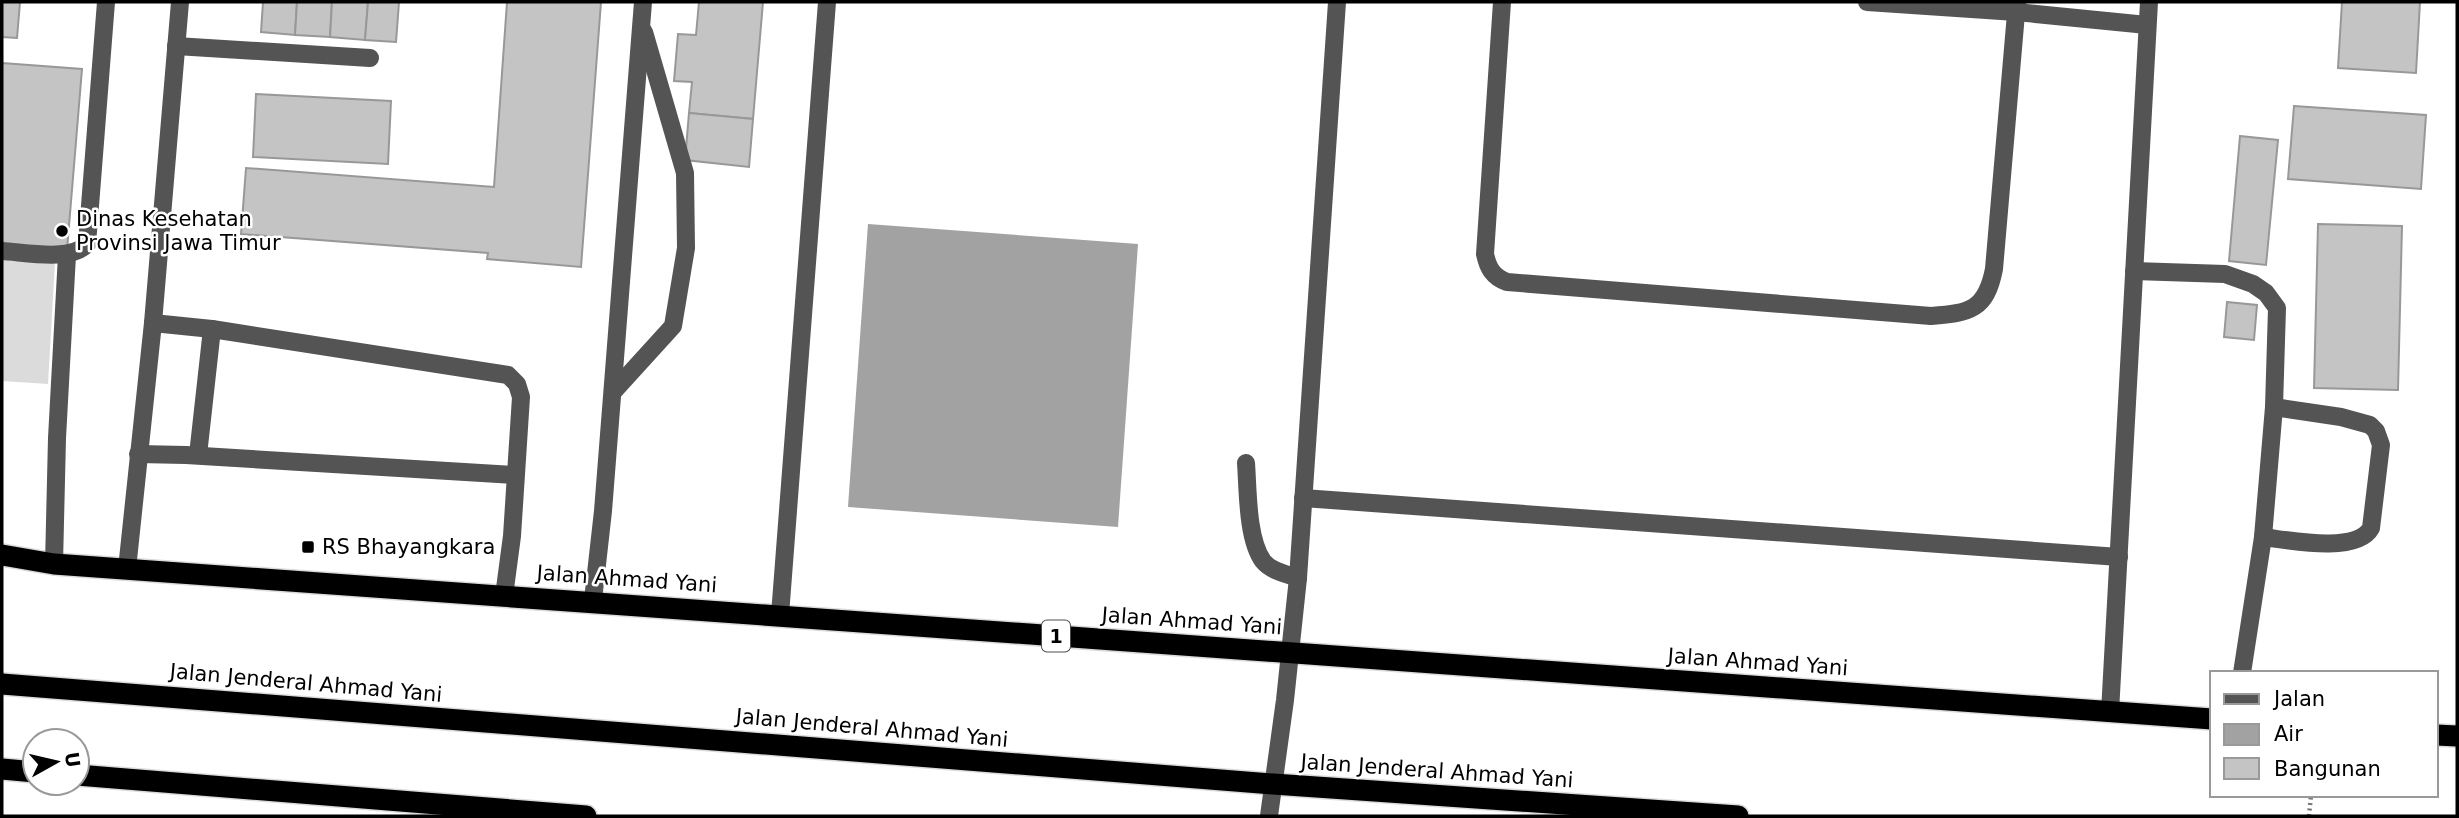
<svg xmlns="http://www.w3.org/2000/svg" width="2459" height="818" font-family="'DejaVu Sans',sans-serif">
<rect width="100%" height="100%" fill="#fff"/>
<polygon fill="#dbdbdb" points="2,259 55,262 48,384 2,381"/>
<polygon fill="#a2a2a2" points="868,224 1138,244 1118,527 848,507"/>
<g fill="#c4c4c4" stroke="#989898" stroke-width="2">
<polygon points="2,2 20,2 17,38 2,37"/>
<polygon points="263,2 297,2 295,35 261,32"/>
<polygon points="297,2 332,2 330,37 295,35"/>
<polygon points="332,2 368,2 365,40 330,37"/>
<polygon points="368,2 399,2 396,42 365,40"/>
<polygon points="507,2 601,2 581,267 487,259 488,253 241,234 246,168 494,187"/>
<polygon points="699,2 763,2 753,119 689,113 692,82 674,81 678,34 696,35"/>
<polygon points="2342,2 2420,2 2416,73 2338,68"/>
<polygon points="2,63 82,69 67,250 2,245"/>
<polygon points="256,94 391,101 388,164 253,157"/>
<polygon points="2294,106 2426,115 2421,189 2288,179"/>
<polygon points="689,113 753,119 749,167 685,160"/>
<polygon points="2240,136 2278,140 2266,265 2229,261"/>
<polygon points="2318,224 2402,226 2398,390 2314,388"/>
<polygon points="2227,302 2257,305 2254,340 2224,337"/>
</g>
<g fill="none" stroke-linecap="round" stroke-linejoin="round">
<defs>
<g id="highway">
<path d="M2 555 54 564C774 612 1493 670 2212 719"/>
<polyline points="2,684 1273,784 1738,816"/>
<polyline points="2436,735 2457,736"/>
<polyline points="2,769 35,772"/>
<polyline points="77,775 586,816"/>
</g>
</defs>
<use href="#highway" stroke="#dbdbdb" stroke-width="24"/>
<polyline stroke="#767676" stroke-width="4.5" stroke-dasharray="2 3.5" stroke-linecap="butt" points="2309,816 2311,795"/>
<g stroke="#545454" stroke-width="18">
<path d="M1502 2 1485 254C1488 268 1493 277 1507 282L1931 316C1970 313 1986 310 1994 269L2017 2"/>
<polyline points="1867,2 2016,12 2147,25"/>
<polyline points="176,46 370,58"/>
<path d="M2 251C24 252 71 262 87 244L106 2"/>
<polyline points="2134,271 2225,274 2253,284 2266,293 2277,308 2274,407 2263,537 2242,673"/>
<polyline points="153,323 212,329 508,375 517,384 521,397 512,536 504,596"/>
<polyline points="613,392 673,326 686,248 685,173 644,32"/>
<polyline points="138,454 186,455 514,475"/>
<polyline points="198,455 212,329"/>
<path d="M1246 463C1248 490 1247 539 1263 561 1271 571 1286 574 1298 578"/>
<polyline points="1303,498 2119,557"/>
<path d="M2263 537C2288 540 2357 554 2371 528L2381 445 2376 431 2370 425 2341 417 2274 407"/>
<polyline points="54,564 57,438 67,255"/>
<polyline points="127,569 153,323 180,2"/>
<polyline points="593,600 603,511 643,2"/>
<polyline points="780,615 827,2"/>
<polyline points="2110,712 2149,2"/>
<polyline points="1269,816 1285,700 1298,578 1337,2"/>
</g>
<use href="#highway" stroke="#000" stroke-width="21"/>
</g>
<g fill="#000" stroke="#fff" stroke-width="2.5">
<circle cx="62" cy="231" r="7"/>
<rect x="301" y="540" width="14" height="14" rx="3.5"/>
</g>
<g text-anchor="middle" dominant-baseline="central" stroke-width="5" stroke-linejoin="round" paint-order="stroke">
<rect fill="#fff" stroke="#4c4c4c" stroke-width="2" x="1042" y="620.5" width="28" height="31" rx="5"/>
<g font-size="19" font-weight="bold" fill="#000">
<text x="1056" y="636">1</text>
</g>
<g font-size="21" fill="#000" stroke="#fff" text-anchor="start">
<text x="76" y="219">Dinas Kesehatan<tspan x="76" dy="24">Provinsi Jawa Timur</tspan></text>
<text x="322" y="547">RS Bhayangkara</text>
</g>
<g font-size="21" fill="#000" stroke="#fff">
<text transform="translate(627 579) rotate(4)">Jalan Ahmad Yani</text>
<text transform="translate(1192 621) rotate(4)">Jalan Ahmad Yani</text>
<text transform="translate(1758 662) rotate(4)">Jalan Ahmad Yani</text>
<text transform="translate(306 683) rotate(5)">Jalan Jenderal Ahmad Yani</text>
<text transform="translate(872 728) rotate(5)">Jalan Jenderal Ahmad Yani</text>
<text transform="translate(1437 771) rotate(4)">Jalan Jenderal Ahmad Yani</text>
</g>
</g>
<rect width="2459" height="818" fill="none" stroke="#000000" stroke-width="7"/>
<rect x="2210" y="671" width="228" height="126" fill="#ffffff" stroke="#999999" stroke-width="2"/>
<rect x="2224" y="694" width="35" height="10" fill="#545454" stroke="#999999" stroke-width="2"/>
<text x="2274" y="706" font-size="21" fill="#000000">Jalan</text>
<rect x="2224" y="724" width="35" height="21" fill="#a2a2a2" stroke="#999999" stroke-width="2"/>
<text x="2274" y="741" font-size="21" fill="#000000">Air</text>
<rect x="2224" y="758" width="35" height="21" fill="#c4c4c4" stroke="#999999" stroke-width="2"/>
<text x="2274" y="776" font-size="21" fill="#000000">Bangunan</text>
<g transform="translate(56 762) rotate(82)"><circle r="33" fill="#ffffff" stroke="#999999" stroke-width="2"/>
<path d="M0-5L12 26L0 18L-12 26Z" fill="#000000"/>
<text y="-10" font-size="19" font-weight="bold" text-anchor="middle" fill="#000000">U</text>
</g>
</svg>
